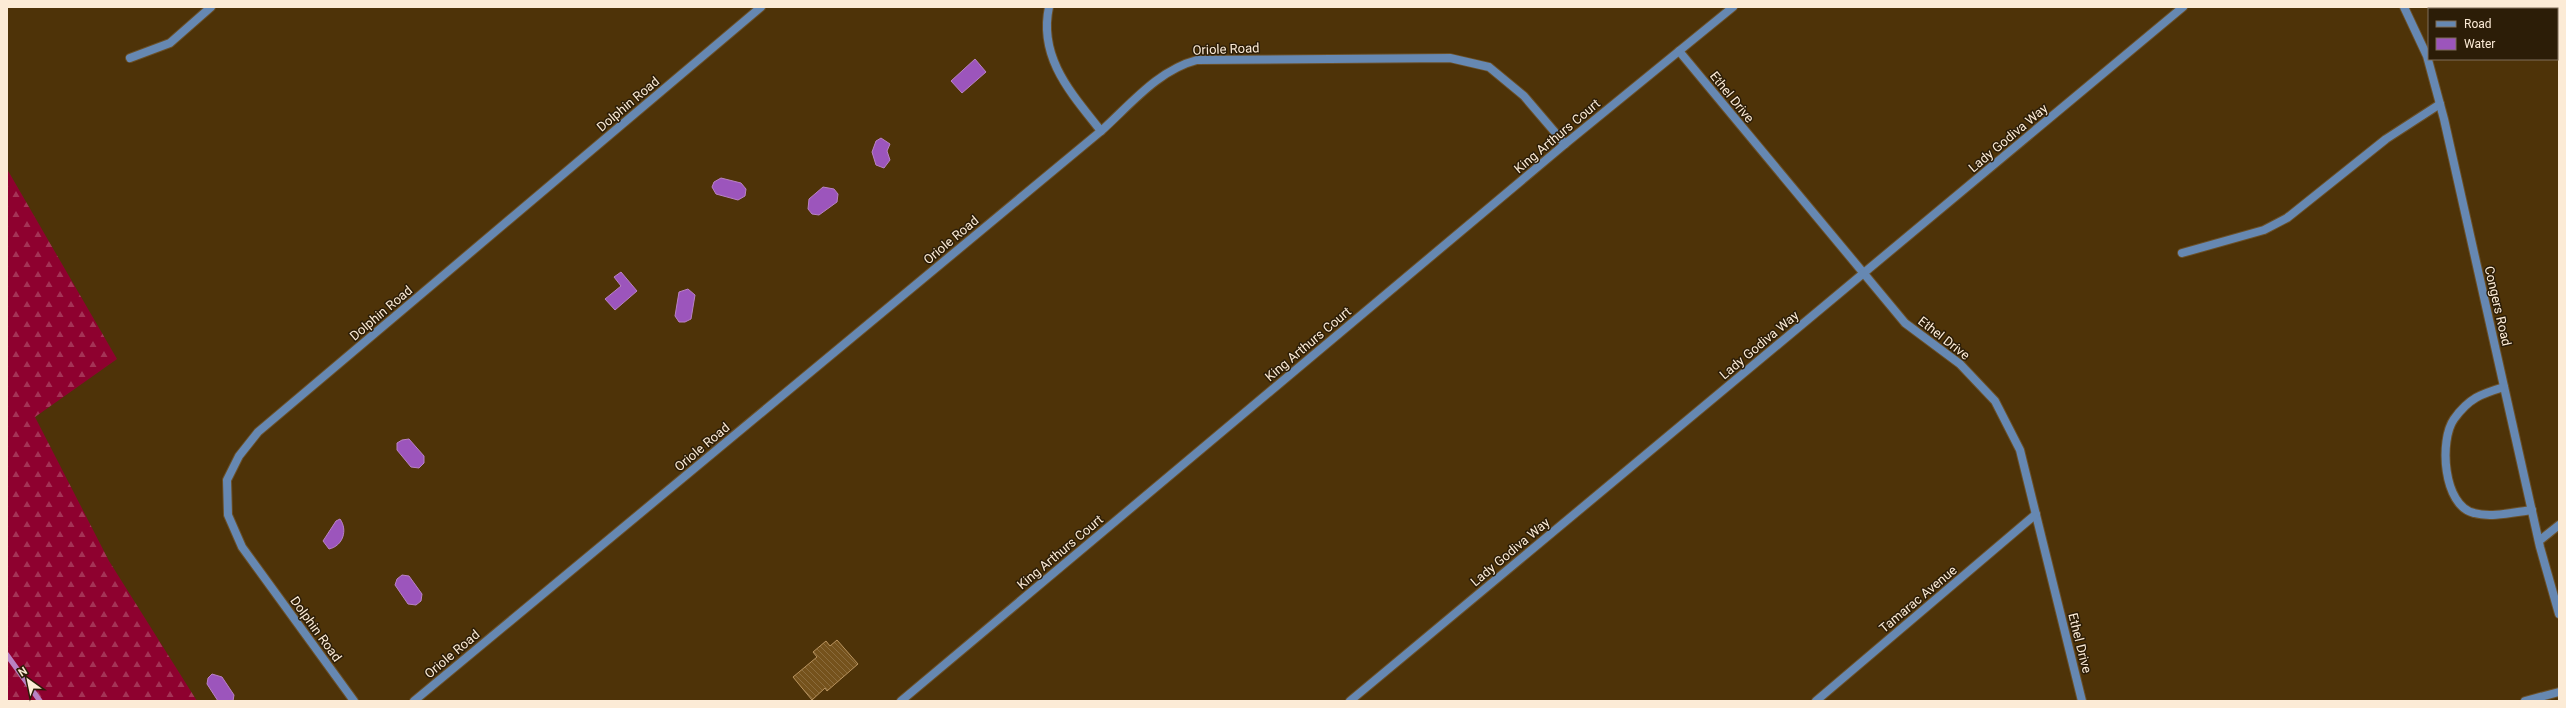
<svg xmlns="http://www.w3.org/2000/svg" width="2566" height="708" font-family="Roboto,sans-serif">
<defs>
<pattern id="forest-firs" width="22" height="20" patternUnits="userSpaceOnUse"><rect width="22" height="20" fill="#8e012f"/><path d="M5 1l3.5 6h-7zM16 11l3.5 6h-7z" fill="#a43356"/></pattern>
<pattern id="building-back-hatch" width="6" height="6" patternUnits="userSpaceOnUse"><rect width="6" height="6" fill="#75521c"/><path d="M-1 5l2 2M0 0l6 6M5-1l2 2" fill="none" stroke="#8a6b3c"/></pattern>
</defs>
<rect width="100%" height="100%" fill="#4e3308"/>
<polygon fill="url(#forest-firs)" points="7,169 117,359 35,417 109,561 197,701 7,701"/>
<g fill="#9c55bc" stroke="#b982c4">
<polygon points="975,59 986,72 962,93 951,81"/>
<polygon points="881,138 890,144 887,151 890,160 884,168 876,165 872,152 876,141"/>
<polygon points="721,178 741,183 746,189 745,196 738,200 716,194 712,187 714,182"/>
<polygon points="823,187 834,189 838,194 837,202 819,215 812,214 808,209 809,199"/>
<polygon points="621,272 637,291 615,310 605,299 621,286 614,277"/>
<polygon points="688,289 695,295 691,319 685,322 679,322 675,316 679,292"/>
<polygon points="409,439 424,456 424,463 419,468 411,467 397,450 397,443 402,440"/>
<path d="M340 519C348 530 343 546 329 549L323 541 336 521Z"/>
<polygon points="402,575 409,576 422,594 421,601 416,605 408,604 395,585 397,579"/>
<polygon points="212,674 222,677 234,695 233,701 218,701 207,684 208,678"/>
</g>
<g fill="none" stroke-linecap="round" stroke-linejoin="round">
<polyline stroke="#b982c4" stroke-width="5.5" points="7,655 40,701"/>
</g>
<polygon fill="url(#building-back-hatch)" stroke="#ba945f" points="837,640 858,664 827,691 825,688 812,700 793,677 817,657 813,652 826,641 830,646"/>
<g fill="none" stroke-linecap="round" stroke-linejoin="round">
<defs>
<g id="service">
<polyline points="2182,253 2264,230 2287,218 2386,139 2440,104"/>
<path d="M2504 387C2481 394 2469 398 2454 419 2439 440 2443 506 2474 513 2491 518 2515 512 2532 510"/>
<polyline points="2539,541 2559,525"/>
</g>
<g id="minor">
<path d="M1049 7C1038 58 1072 94 1101 131"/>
<polyline points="1679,51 1905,323 1960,364 1995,401 2020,450 2082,701"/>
<polyline points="130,58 170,43 211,7"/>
<polyline points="354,701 242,547 228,515 227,480 239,456 258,432 761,7"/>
<path d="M414 701 1101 131C1130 105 1158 70 1197 60L1450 58 1489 67 1524 96 1565 144"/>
<polyline points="901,701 1565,144 1733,7"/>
<polyline points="1350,701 2183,7"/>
<polyline points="1816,701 2036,514"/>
<polyline points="2525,701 2559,692"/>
</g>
<polyline id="tertiary" points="2404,7 2427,56 2444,119 2540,547 2559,614"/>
</defs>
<use href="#service" stroke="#6a5029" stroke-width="10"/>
<use href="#minor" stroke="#6a5029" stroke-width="10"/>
<use href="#tertiary" stroke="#6a5029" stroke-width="10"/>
<use href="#service" stroke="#6688b2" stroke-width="8"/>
<use href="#minor" stroke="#6688b2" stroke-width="8"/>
<use href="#tertiary" stroke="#6688b2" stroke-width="8"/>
</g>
<g text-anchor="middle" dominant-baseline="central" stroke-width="3" stroke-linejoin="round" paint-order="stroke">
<g font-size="13" fill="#fcebd6" stroke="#2c1d07">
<text transform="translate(1226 49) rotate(-2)">Oriole Road</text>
<text transform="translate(1732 97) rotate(51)">Ethel Drive</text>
<text transform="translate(628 104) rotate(-40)">Dolphin Road</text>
<text transform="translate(1557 136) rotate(-40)">King Arthurs Court</text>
<text transform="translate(2008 138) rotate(-40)">Lady Godiva Way</text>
<text transform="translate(951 240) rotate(-40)">Oriole Road</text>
<text transform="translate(2498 306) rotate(77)">Congers Road</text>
<text transform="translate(381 313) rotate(-40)">Dolphin Road</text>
<text transform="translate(1944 338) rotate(38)">Ethel Drive</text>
<text transform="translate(1308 344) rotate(-40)">King Arthurs Court</text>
<text transform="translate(1759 345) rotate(-40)">Lady Godiva Way</text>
<text transform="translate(702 447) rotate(-40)">Oriole Road</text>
<text transform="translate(1060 552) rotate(-40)">King Arthurs Court</text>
<text transform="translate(1510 552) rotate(-40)">Lady Godiva Way</text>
<text transform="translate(1918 599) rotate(-40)">Tamarac Avenue</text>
<text transform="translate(316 629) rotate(54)">Dolphin Road</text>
<text transform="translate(2080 643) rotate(76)">Ethel Drive</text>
<text transform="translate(452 654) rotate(-40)">Oriole Road</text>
</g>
</g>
<rect width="2566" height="708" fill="none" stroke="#fcebd6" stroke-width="16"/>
<rect x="2428" y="8" width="130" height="52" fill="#2c1d07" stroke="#7f6f5a"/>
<rect x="2436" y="21" width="20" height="6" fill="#6688b2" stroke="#7f6f5a"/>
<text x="2464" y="28" font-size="12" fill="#fcebd6">Road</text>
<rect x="2436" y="38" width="20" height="12" fill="#9c55bc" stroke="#7f6f5a"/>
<text x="2464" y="48" font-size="12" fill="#fcebd6">Water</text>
<g transform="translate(28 680) rotate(327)" stroke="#2c1d07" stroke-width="3" paint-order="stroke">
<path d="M0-3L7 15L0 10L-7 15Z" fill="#fcebd6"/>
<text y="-6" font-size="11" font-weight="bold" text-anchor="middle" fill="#fcebd6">N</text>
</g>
</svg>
